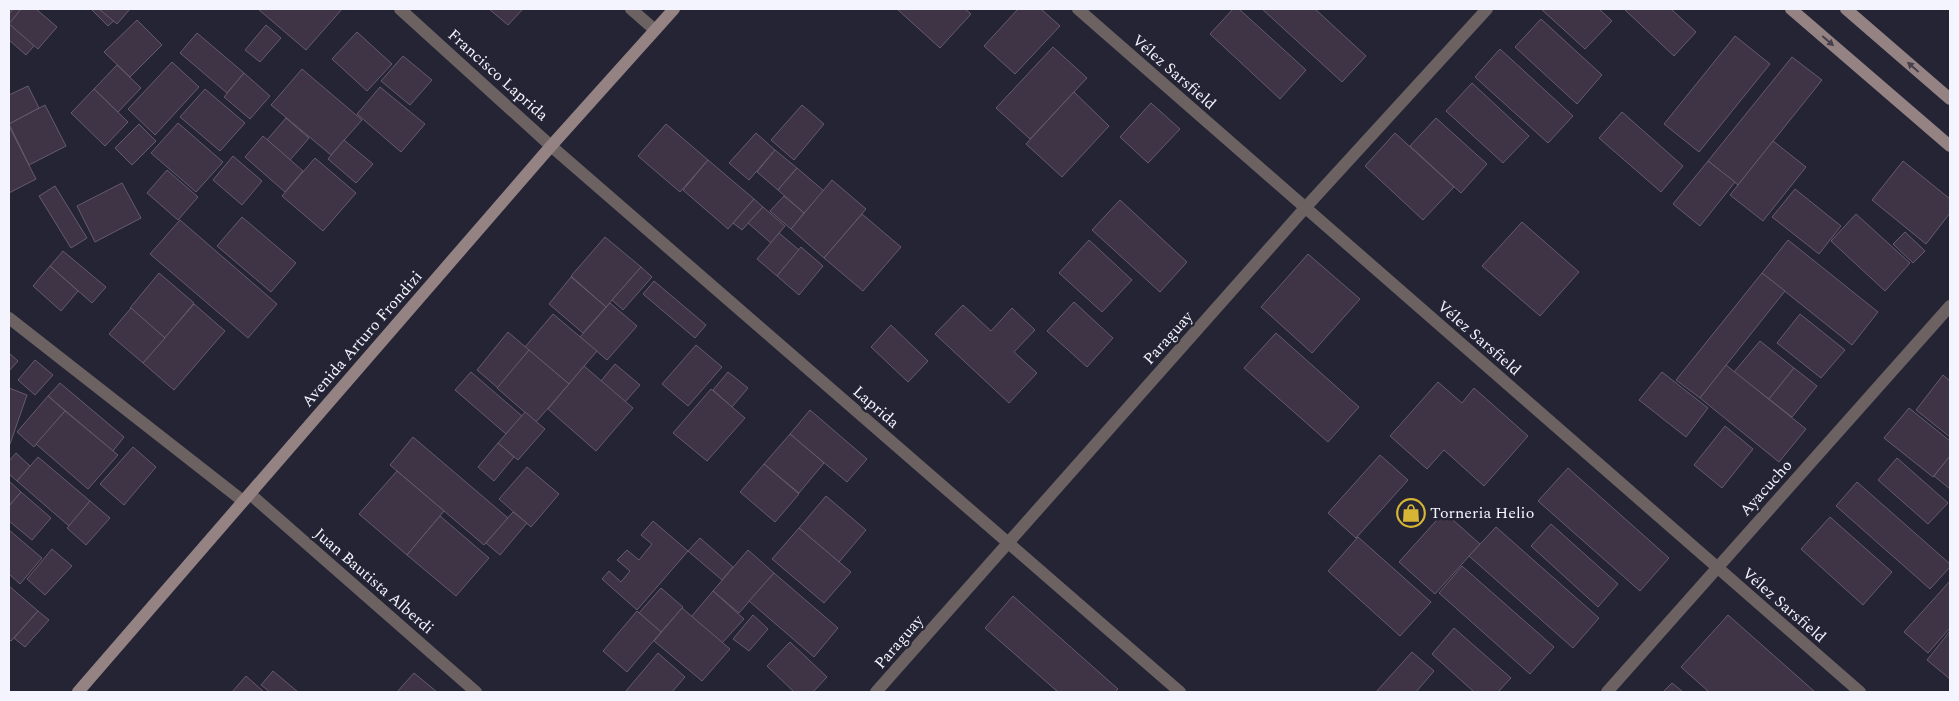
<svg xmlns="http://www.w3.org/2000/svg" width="1959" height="701" font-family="Spectral,serif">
<rect width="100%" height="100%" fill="#242435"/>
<g fill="#3e3445" stroke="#665b6d">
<polygon points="9,9 21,9 9,23"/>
<polygon points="13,9 33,9 52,25 26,55 9,40 9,14"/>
<polygon points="21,9 36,9 57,27 38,49 9,24"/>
<polygon points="91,9 127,9 108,26"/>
<polygon points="99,9 130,9 117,24"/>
<polygon points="258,9 342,9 306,50"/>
<polygon points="489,9 523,9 508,25"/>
<polygon points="897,9 965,9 971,14 940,48"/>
<polygon points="1018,9 1041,9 1060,26 1015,74 984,46"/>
<polygon points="1233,9 1239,9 1306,70 1280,99 1210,34"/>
<polygon points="1262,9 1315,9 1366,56 1342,82"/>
<polygon points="1541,9 1599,9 1612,21 1585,49"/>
<polygon points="1624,9 1671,9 1696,32 1674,56"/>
<polygon points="1541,19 1602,75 1577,104 1515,47"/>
<polygon points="137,20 162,45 130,77 104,52"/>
<polygon points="266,25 281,38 260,62 245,50"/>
<polygon points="357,32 392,64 367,91 332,59"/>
<polygon points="197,33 244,73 227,93 180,53"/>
<polygon points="1735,36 1770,64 1699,152 1664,124"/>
<polygon points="1053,47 1087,78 1030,139 996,108"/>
<polygon points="1500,49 1573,116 1548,143 1475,77"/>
<polygon points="403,56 432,80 410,105 381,81"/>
<polygon points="1792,57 1822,80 1738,185 1708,161"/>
<polygon points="172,62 199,87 155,135 128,109"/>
<polygon points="117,65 141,88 118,112 94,89"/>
<polygon points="302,69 362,120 331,155 271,105"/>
<polygon points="244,73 270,96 250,119 224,97"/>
<polygon points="1472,83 1529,136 1503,163 1446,111"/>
<polygon points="28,86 39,108 9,124 9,95"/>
<polygon points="380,87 425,124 401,152 357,114"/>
<polygon points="94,89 128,122 105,146 71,113"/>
<polygon points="205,89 245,123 220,151 180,117"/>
<polygon points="1074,92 1109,126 1062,177 1026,144"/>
<polygon points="1151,103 1180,129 1148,163 1120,137"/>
<polygon points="45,105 66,146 29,165 9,124"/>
<polygon points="802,105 824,124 794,160 771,140"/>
<polygon points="1622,112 1683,166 1661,192 1599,138"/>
<polygon points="286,118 309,138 290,160 267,140"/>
<polygon points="1436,118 1487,164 1461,193 1410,146"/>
<polygon points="178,123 223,162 196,192 151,153"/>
<polygon points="139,124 156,141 132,165 115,148"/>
<polygon points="666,124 708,160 680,192 638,156"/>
<polygon points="9,126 36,179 9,193"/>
<polygon points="756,133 775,150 749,180 729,163"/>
<polygon points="1395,133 1454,187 1423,220 1365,166"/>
<polygon points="263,136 303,171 285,192 245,157"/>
<polygon points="344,140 373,164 356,183 328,159"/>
<polygon points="1773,141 1806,167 1763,221 1730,195"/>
<polygon points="775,150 797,168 778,190 757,172"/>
<polygon points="233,156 262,181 242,205 213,180"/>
<polygon points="315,158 356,193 323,231 282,196"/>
<polygon points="708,160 754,199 728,229 683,190"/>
<polygon points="1708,161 1735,182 1700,226 1673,204"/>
<polygon points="1903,161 1950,199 1950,213 1926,244 1872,200"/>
<polygon points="797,168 824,191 804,213 778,190"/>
<polygon points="167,170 198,197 178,220 147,193"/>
<polygon points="832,180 866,209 824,258 791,229"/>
<polygon points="122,183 141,218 95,242 77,206"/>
<polygon points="55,186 87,238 71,248 39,196"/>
<polygon points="1795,189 1841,226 1819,254 1772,217"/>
<polygon points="784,196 804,213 791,229 770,211"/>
<polygon points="754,199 763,207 742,230 733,223"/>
<polygon points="1120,200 1187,262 1160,292 1092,230"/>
<polygon points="763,207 785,226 771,243 748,223"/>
<polygon points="862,214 901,247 863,291 824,258"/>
<polygon points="1856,214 1910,263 1885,291 1831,241"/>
<polygon points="242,217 296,263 271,292 217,246"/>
<polygon points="180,220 277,304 248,338 150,254"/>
<polygon points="1522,222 1579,272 1540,316 1482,266"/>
<polygon points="1905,232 1925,251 1913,263 1893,244"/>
<polygon points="779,233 799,250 777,276 757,259"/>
<polygon points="605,237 641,267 606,307 571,276"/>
<polygon points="1089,240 1132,280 1102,312 1059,273"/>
<polygon points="1788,240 1878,312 1852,345 1762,273"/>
<polygon points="801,247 823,266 799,295 777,276"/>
<polygon points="63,251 106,287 92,303 50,266"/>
<polygon points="1308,254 1360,299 1312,353 1261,307"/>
<polygon points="50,266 78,291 61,311 33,286"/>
<polygon points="641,267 652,277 623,310 612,300"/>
<polygon points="159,273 194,303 165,338 130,308"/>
<polygon points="1762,273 1785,291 1700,398 1676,380"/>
<polygon points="571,277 606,307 583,333 549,304"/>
<polygon points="654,281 706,325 695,338 643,294"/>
<polygon points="1074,302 1113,338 1087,367 1047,331"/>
<polygon points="610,303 637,326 607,360 580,337"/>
<polygon points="194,304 225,331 174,390 143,363"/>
<polygon points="963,305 991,331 1012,308 1035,330 1014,352 1037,373 1009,403 935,334"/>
<polygon points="131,308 165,338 143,363 109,334"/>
<polygon points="553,314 597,351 569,384 525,347"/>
<polygon points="1800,314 1845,350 1821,378 1777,343"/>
<polygon points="891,325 928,361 908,382 871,347"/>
<polygon points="508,332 529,350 498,388 477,370"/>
<polygon points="1276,333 1359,407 1328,442 1244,368"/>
<polygon points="1760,341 1794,368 1769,399 1734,372"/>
<polygon points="696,345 722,367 688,406 662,384"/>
<polygon points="529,350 569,384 536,422 497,388"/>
<polygon points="9,353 18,361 9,371"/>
<polygon points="35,360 53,375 35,395 18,380"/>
<polygon points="615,364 640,385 625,402 601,381"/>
<polygon points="1726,365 1806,429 1779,462 1700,398"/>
<polygon points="584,366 633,408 596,451 548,409"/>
<polygon points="1794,368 1817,386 1792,417 1769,399"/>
<polygon points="471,372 522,416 506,434 455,390"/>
<polygon points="728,372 748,388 732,407 713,390"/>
<polygon points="1662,372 1708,408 1686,437 1639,400"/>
<polygon points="1943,375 1950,381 1950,437 1916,410"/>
<polygon points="1438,382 1462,403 1474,388 1528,436 1484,486 1444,450 1427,469 1390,436"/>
<polygon points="60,383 124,437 113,451 48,396"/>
<polygon points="9,388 27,395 10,444 9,444"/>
<polygon points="711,389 745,418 707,461 673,433"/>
<polygon points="48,396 65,411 34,447 17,432"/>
<polygon points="1909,408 1950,441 1950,456 1933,477 1884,438"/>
<polygon points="810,410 867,459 847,482 790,434"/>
<polygon points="65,411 118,455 88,489 36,444"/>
<polygon points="525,412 545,429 518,460 498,443"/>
<polygon points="1725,426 1753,449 1722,488 1694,465"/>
<polygon points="790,434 824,463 799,493 764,464"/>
<polygon points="413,437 508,518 484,545 390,465"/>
<polygon points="498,443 514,457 494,481 478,467"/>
<polygon points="133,447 156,467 124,505 100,484"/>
<polygon points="16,453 30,466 17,481 9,474 9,461"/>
<polygon points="1380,455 1408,480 1356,538 1328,513"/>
<polygon points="1950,456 1950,489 1934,476"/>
<polygon points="38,457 90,501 69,526 17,481"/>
<polygon points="1897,458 1948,503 1928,524 1878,480"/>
<polygon points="764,464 799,494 775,522 740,492"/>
<polygon points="527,467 559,494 531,527 499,499"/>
<polygon points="1568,468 1669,558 1640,591 1538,501"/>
<polygon points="397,471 444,511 407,555 359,514"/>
<polygon points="9,481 21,492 9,506"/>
<polygon points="1857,482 1950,564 1950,567 1930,589 1836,506"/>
<polygon points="21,492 51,518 32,540 9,521 9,506"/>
<polygon points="826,496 866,530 839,562 799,528"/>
<polygon points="90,501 110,518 86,545 67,528"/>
<polygon points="513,512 527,523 500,555 486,543"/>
<polygon points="1444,512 1480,544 1435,594 1399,562"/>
<polygon points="440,516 489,558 456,596 407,555"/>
<polygon points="1830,517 1892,572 1863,605 1801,549"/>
<polygon points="653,521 688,551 637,610 602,579 609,571 621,582 630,571 617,560 627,550 639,560 652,544 641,535"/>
<polygon points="1551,524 1618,584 1598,607 1531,546"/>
<polygon points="1496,527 1599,618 1573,648 1469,556"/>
<polygon points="799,528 851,572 824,603 772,559"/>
<polygon points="9,530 42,558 20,584 9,574"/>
<polygon points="1358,537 1431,602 1400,636 1328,571"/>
<polygon points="700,538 733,567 722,580 688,551"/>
<polygon points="52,549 72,566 45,595 27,579"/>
<polygon points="748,550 774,573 739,613 713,591"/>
<polygon points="1462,566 1554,647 1530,674 1439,593"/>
<polygon points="774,573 838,628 814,657 749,601"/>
<polygon points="1950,581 1950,628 1928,653 1904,632"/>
<polygon points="9,586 38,611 11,641 9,639"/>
<polygon points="661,588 683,607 661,632 639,613"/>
<polygon points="713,591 744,619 722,643 691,617"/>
<polygon points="1013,596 1118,689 1115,692 1058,692 985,628"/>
<polygon points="682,608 730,649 702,681 654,641"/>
<polygon points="38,611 49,620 25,647 14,638"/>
<polygon points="637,611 661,632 627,672 603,651"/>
<polygon points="753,615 768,629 749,651 733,639"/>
<polygon points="1728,615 1815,692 1709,692 1681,667"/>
<polygon points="1454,628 1511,678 1498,692 1474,692 1432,654"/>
<polygon points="1950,631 1950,679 1927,660"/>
<polygon points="790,642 827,677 813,692 794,692 767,666"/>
<polygon points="1412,652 1434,671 1416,692 1376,692"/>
<polygon points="658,653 685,677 672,692 627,692 626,691"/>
<polygon points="273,671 298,692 270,692 261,685"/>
<polygon points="414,673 437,692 397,692"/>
<polygon points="246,676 264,692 232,692"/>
<polygon points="1672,683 1683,692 1663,692"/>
</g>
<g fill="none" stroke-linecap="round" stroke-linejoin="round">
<polyline stroke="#6d6262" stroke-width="12" points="631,9 655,30"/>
<g stroke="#6d6262" stroke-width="12">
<polyline points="400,9 551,146 1180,692"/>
<polyline points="1078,9 1860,692"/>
<polyline points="9,318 243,501"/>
<polyline points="250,494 476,692"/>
<polyline points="876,692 1305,208 1487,9"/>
<polyline points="1607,692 1950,306"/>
</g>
<g stroke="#958384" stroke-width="12">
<polyline points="1791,9 1950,146"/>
<polyline points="1846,9 1950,99"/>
<polyline points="78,692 551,146 674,9"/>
</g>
</g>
<defs><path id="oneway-solid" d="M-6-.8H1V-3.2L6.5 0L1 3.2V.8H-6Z" transform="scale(1.25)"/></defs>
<g fill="#46404d">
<use href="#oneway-solid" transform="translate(1828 41) rotate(41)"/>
<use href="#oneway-solid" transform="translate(1913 67) rotate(-139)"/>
</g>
<defs>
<symbol id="shop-ring" viewBox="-11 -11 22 22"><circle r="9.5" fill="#242435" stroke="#d6b534" stroke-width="1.5"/><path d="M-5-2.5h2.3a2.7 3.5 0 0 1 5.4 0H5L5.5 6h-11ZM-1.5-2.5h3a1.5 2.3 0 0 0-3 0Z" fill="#d6b534"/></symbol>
</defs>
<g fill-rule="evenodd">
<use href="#shop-ring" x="1395" y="497" width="32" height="32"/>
</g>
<g text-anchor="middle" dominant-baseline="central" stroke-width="5" stroke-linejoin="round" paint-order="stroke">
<g font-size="16" fill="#f3f4fd" stroke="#242435">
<text transform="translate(1174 72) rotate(41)">Vélez Sarsfield</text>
<text transform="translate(498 75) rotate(42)">Francisco Laprida</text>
<text transform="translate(1168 338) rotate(-48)">Paraguay</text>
<text transform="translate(1479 338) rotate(41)">Vélez Sarsfield</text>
<text transform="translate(362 339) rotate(-49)">Avenida Arturo Frondizi</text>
<text transform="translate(876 407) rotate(41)">Laprida</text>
<text transform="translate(1766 488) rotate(-48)">Ayacucho</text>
<text transform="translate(374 581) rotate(41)">Juan Bautista Alberdi</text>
<text transform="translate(1784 605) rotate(41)">Vélez Sarsfield</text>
<text transform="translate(899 642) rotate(-49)">Paraguay</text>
</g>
<g font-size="16" fill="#f3f4fd" stroke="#242435" text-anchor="start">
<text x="1430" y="513">Torneria Helio</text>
</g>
</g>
<rect width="1959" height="701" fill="none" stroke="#f3f4fd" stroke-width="20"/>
</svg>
